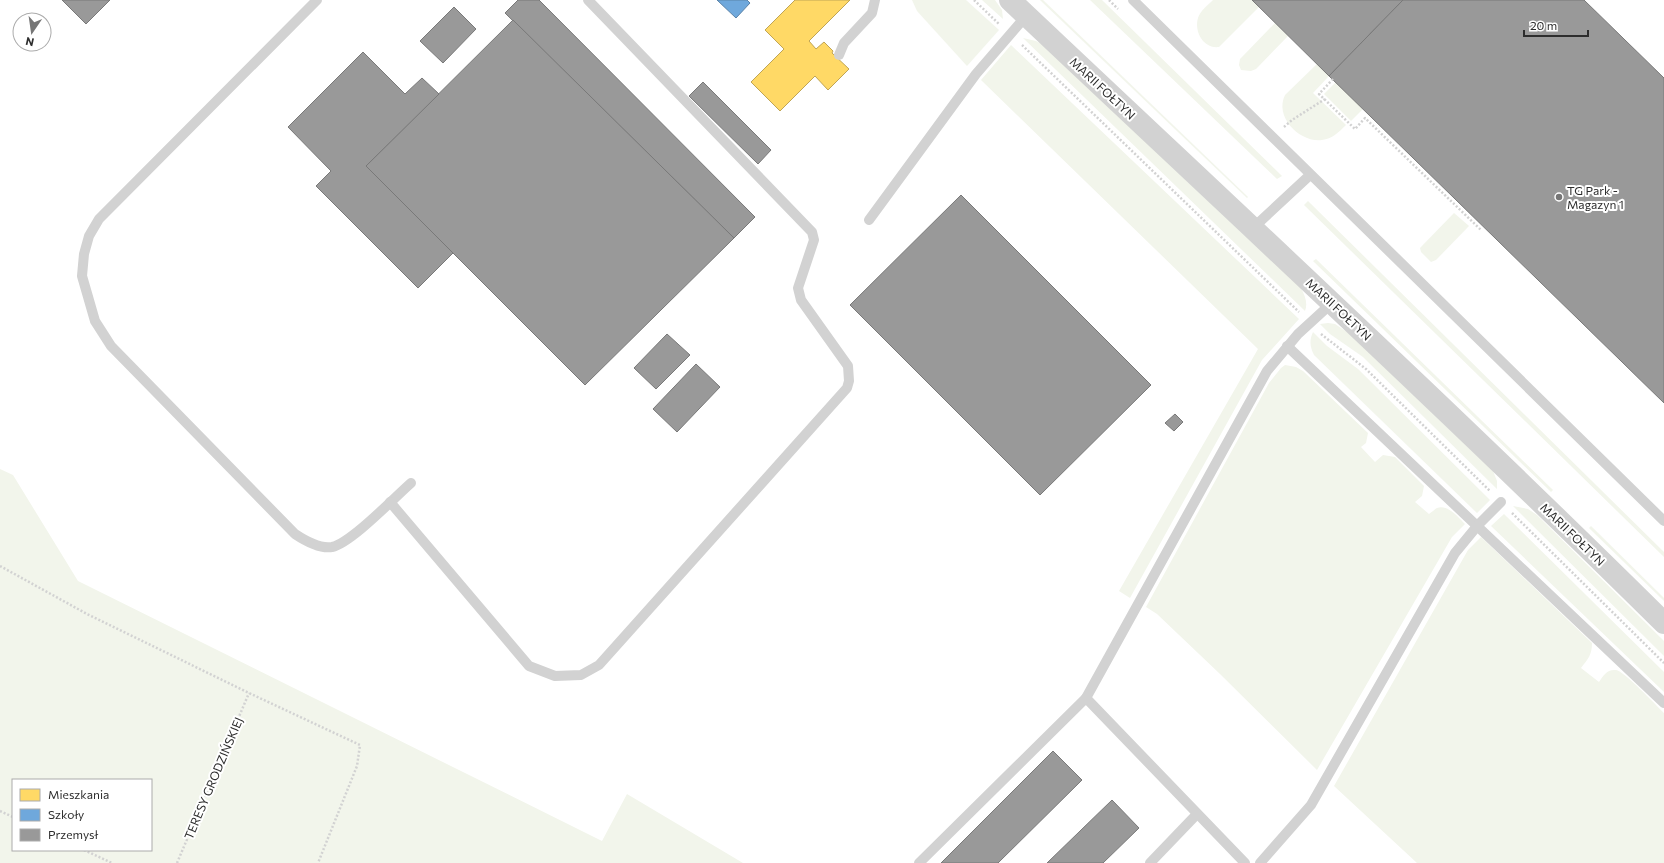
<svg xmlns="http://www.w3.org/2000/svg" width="1664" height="863" font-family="Commissioner,sans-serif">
<rect width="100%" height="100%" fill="#fff"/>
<g fill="#f2f5eb" fill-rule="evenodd">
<polygon points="912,0 966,0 999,30 967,66 917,11"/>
<polygon points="982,0 995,0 1002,10 1003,19"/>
<polygon points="1040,0 1043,0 1248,197 1247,198"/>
<polygon points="1090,0 1102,0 1282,176 1277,179"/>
<path d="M1213 0H1252L1259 7 1219 47C1203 49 1194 31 1198 18 1200 11 1208 5 1213 0Z"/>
<polygon points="1275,23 1288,36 1256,69 1251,71 1241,70 1239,65 1240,59"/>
<path d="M1023 38 1036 41 1043 45 1301 288C1305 296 1308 303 1305 311Z"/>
<polygon points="1011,45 1299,319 1262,360 1130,598 1119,591 1258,349 981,80"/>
<path d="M1317 64 1329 76 1313 93 1346 125C1339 132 1332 139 1322 140 1300 143 1274 117 1285 95Z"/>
<polygon points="1336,82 1363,109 1351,121 1324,94"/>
<polygon points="1308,201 1664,552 1664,557 1304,205"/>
<polygon points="1454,213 1469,226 1436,260 1431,262 1421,252 1420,248"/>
<polygon points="1316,259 1553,490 1551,492 1313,261"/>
<polygon points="1328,323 1335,324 1350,334 1493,471 1497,481 1497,489 1363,357 1330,334 1320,324"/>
<path d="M1313 332 1327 346 1358 369 1490 500 1477 513 1314 355C1310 347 1309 341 1313 332Z"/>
<path d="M1285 365 1296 367 1303 371 1368 433 1366 443 1361 447 1375 462 1383 455 1395 457 1424 486 1422 496 1415 502 1429 514C1432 512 1435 509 1437 508 1448 504 1459 518 1465 524L1452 537 1317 770 1220 674 1157 614 1146 607 1269 383 1281 368Z"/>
<path d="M0 469 13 475 78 581 602 841 627 794 743 863H0ZM13 780H151V850H13Z"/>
<polygon points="1513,506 1528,509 1537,515 1664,641 1664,656"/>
<polygon points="1504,514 1664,672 1664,692 1491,526"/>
<polygon points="1591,526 1664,598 1664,601 1589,528"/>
<path d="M1481 537 1592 643C1592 655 1588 659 1581 668L1599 682C1603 676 1607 669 1616 670 1624 671 1656 705 1664 713V863H1417L1334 786 1468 550Z"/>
</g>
<polygon fill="#ffd966" stroke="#c0a555" points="795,0 850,0 809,41 816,49 824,42 833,51 832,53 849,69 828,90 815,76 780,111 751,82 784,49 765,30"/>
<polygon fill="#6fa8dc" stroke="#5b83a8" points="717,0 747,0 750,3 736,18"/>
<g fill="#999" stroke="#797979">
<polygon points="62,0 110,0 86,24"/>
<polygon points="518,0 539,0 755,217 734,238 505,13"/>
<polygon points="1252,0 1403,0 1329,76"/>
<polygon points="1403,0 1584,0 1664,78 1664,403 1329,76"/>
<polygon points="454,7 476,29 443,63 420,41"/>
<polygon points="513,20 734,238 585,385 366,166"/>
<polygon points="363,52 405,94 422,78 439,94 366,166 453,253 418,288 316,186 331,171 288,127"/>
<polygon points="703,82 771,150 758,164 689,96"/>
<polygon points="961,195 1151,385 1040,495 850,305"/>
<polygon points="667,334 690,355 656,389 634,368"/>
<polygon points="696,364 720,387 677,432 653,409"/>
<polygon points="1175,414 1183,422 1174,431 1165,423"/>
<polygon points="1053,751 1082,780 998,863 941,863"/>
<polygon points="1112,800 1139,828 1103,863 1047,863"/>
</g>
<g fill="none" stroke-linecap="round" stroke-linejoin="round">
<g stroke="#d2d2d2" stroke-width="2.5" stroke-dasharray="2 2" stroke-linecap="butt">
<polyline points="974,0 999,24"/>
<polyline points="1109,0 1118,9"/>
<polyline points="1022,45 1299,312"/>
<polyline points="1333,79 1319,94 1355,129 1365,118 1481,230"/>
<polyline points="1284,127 1292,120 1325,99"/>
<polyline points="1321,334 1366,369 1490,491"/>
<polyline points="1512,513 1664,663"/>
<polyline points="0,566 87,614 249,693 360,745 357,766 318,863"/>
<polyline points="0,811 13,817"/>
<polyline points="84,850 112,863"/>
<polyline points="177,863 249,693"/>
</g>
<g stroke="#d2d2d2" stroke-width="10">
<path d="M317 0 99 219 89 236 84 254 82 276 95 321 111 346 295 534C304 540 320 549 332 547 351 543 395 497 411 483"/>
<polyline points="1133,0 1664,521"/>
<polyline points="839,55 844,43 872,13 875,0"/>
<polyline points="869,220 976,74 1027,15"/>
<polyline points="1253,228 1310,175"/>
<polyline points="1287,346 1664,703"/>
<polyline points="390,502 529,666 555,676 581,675 599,665 847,388 849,381 848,366 801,300 798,288 814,240 812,232 588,0"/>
<polyline points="919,863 1086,698"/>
<polyline points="1150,863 1197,814"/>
<polyline points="1245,863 1086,698 1267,371 1298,334 1333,302"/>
<polyline points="1260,863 1311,805 1455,553 1478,525 1501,502"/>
</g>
<path stroke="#d2d2d2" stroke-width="22" d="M1010 0C1229 207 1450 411 1664 623"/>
</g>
<circle fill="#767676" stroke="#fff" stroke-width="1.5" cx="1559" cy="197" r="4"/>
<g text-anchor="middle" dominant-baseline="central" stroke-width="4" stroke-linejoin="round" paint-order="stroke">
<g font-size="12" fill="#2d2d2d" stroke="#fff">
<text transform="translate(1103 88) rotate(43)">MARII FOŁTYN</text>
<text transform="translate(1339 309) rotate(43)">MARII FOŁTYN</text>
<text transform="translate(1573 534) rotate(44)">MARII FOŁTYN</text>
<text transform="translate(213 778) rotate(-67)">TERESY GRODZIŃSKIEJ</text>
</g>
<g font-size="12" fill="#2d2d2d" stroke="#fff" text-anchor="start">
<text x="1567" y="190">TG Park -<tspan x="1567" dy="14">Magazyn 1</tspan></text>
</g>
</g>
<rect x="12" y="779" width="140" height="72" fill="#ffffff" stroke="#ababab"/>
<rect x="20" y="789" width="20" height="12" fill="#ffd966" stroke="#ababab"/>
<text x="48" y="799" font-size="12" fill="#2d2d2d">Mieszkania</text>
<rect x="20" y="809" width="20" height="12" fill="#6fa8dc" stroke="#ababab"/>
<text x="48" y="819" font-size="12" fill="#2d2d2d">Szkoły</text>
<rect x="20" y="829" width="20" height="12" fill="#999999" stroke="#ababab"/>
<text x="48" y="839" font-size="12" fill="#2d2d2d">Przemysł</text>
<g transform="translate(32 32) rotate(193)"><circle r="19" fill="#ffffff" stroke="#ababab"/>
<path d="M0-3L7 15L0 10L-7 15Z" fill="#767676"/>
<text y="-6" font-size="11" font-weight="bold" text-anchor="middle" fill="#2d2d2d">N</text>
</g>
<path d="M1524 30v6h64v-6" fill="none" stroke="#2d2d2d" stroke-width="2"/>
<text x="1530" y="30" font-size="12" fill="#2d2d2d" stroke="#ffffff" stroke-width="3" paint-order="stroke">20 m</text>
</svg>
